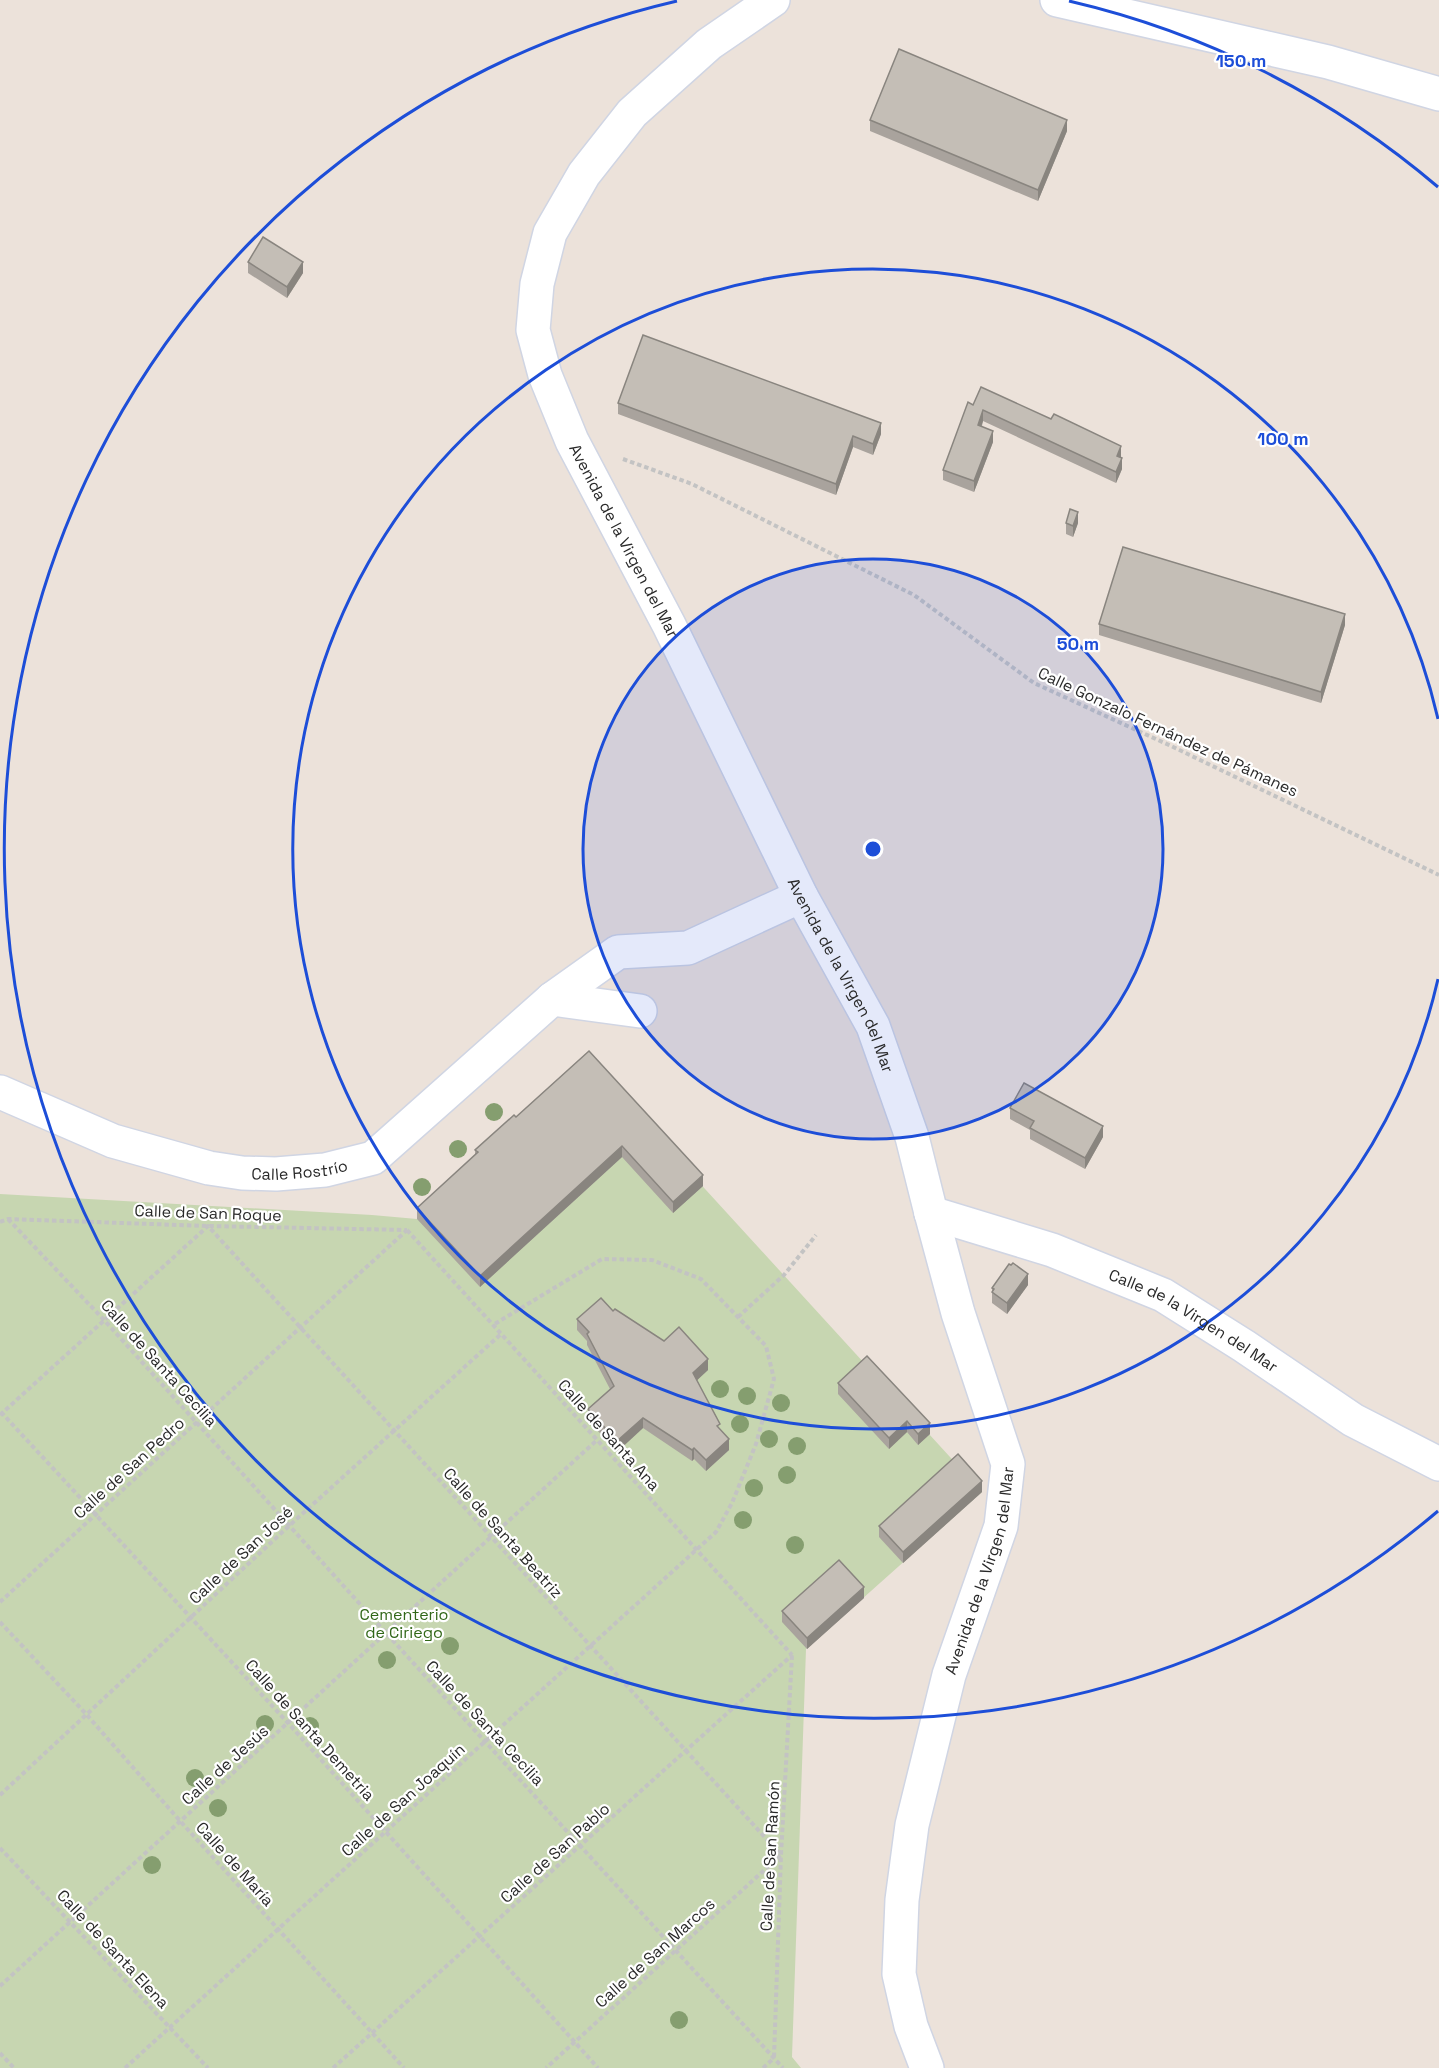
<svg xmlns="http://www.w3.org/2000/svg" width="1439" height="2068" font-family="'Space Grotesk',sans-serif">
<rect width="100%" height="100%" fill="#ece2da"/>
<polygon fill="#c7d6b1" points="589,1062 982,1492 806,1649 792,2057 801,2068 0,2068 0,1194 372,1215 417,1219"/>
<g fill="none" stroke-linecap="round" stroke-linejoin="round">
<defs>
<g id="minor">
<polyline points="552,999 640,1011"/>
<path id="s1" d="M0 1092 113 1141 209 1168 242 1173 276 1174 325 1170 373 1158 552 999 618 952 688 948 801 896"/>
<path id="s2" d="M931 1213 1052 1250 1163 1295 1244 1346 1353 1420 1439 1464"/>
<path id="s3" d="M927 2068 911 2026 899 1974 902 1900 912 1825 949 1675 1001 1526 1008 1464 958 1313 931 1213"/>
</g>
<g id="secondary">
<path id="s4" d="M773 0 709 44 632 113 584 174 550 233 537 284 533 330 545 375 572 441 669 625 801 896 873 1026 912 1137 931 1213"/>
<polyline points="1057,0 1328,62 1439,94"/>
</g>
</defs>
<use href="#minor" stroke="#d0d5e3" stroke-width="36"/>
<use href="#secondary" stroke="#d0d5e3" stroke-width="36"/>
<g stroke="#c3c3c3" stroke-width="4" stroke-dasharray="4.5 3" stroke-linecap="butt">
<polyline points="623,459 692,484 914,595 1034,683 1171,746 1439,875"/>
<polyline points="8,1219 105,1321 386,1633 783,2068"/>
<polyline points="0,1222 8,1219 208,1226 407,1230"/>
<polyline points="407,1230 792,1655"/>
<polyline points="738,1317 784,1275 816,1235"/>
<polyline points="1,1412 288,1723 598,2068"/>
<polyline points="0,1415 208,1226 781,1855 546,2068"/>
<polyline points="0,1602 407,1230"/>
<polyline points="0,1622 86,1714 181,1822 404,2068"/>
<polyline points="0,1795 290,1525 501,1334"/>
<polyline points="0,1848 208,2068"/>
<polyline points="0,1986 597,1440"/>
<polyline points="0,2053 14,2068"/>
<polyline points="774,2057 781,1855 792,1655"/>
<polyline points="125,2068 716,1532 732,1503 756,1444 774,1379 766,1346 701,1279 652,1260 602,1259 493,1325"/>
<polyline points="333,2068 792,1655"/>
<polyline points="763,2068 774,2058"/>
</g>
<use href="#minor" stroke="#fff" stroke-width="33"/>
<use href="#secondary" stroke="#fff" stroke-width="33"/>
</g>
<g fill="#859e6f">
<circle cx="494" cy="1112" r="9"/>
<circle cx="458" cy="1149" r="9"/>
<circle cx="422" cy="1187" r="9"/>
<circle cx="720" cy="1389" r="9"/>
<circle cx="747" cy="1396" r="9"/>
<circle cx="781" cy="1403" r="9"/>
<circle cx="740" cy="1424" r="9"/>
<circle cx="769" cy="1439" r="9"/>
<circle cx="797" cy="1446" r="9"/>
<circle cx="787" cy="1475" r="9"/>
<circle cx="754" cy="1488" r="9"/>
<circle cx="743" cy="1520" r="9"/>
<circle cx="795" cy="1545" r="9"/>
<circle cx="450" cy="1646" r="9"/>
<circle cx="387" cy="1660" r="9"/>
<circle cx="265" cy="1724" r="9"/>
<circle cx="310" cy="1726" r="9"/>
<circle cx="195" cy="1778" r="9"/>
<circle cx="218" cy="1808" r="9"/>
<circle cx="152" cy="1865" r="9"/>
<circle cx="679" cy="2020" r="9"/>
</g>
<g fill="#a9a39d">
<polygon points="870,120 1067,131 1038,201 870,131"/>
<polygon points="248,262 303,273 287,298 248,273"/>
<polygon points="618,403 881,434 873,455 853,447 836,495 618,414"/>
<polygon points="973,405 1121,458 1122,469 1116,483 983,421 982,426 993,442 974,492 943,480 943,470"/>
<polygon points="1066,523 1078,523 1073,537 1066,534"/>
<polygon points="1099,624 1345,625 1321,703 1099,635"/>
<polygon points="589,1051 703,1186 673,1213 622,1157 480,1287 417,1219 417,1208 475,1155 475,1150 516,1117"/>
<polygon points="1010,1108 1103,1137 1085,1169 1030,1139 1030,1130 1010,1119"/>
<polygon points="1028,1285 1007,1314 992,1303 992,1288"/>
<polygon points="613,1311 708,1370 697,1380 729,1450 706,1471 694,1459 692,1461 643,1428 617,1452 588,1420 588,1409 610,1389 587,1345 587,1341 577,1330 577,1319"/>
<polygon points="838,1383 930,1434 918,1445 907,1432 889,1449 838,1394"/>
<polygon points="982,1492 903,1563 879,1537 879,1526"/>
<polygon points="864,1598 807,1649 782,1622 782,1611"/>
</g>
<g fill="#89857f">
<polygon points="1067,120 1067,131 1038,201 1038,190"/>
<polygon points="303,262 303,273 287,298 287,287"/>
<polygon points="983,410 983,421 978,436 978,425"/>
<polygon points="881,423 881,434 873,455 873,444"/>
<polygon points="993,431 993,442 974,492 974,481"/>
<polygon points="853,436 853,447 836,495 836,484"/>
<polygon points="1121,446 1121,457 1117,466 1117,456"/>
<polygon points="1122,458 1122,469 1116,483 1116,472"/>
<polygon points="1078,512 1078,523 1073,537 1073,526"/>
<polygon points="1345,614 1345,625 1321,703 1321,692"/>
<polygon points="1103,1126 1103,1137 1085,1169 1085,1158"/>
<polygon points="622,1146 622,1157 480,1287 480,1276"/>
<polygon points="703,1175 703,1186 673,1213 673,1202"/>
<polygon points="1028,1274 1028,1285 1007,1314 1007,1303"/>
<polygon points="708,1359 708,1370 693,1384 693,1373"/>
<polygon points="643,1418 643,1428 617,1452 617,1441"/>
<polygon points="907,1421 907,1432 889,1449 889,1438"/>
<polygon points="930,1423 930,1434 918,1445 918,1434"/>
<polygon points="729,1439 729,1450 706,1471 706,1460"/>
<polygon points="694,1448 694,1459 692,1461 692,1450"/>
<polygon points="982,1481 982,1492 903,1563 903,1552"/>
<polygon points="864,1587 864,1598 807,1649 807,1638"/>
</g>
<g fill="#c4beb6" stroke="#89857f" stroke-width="1.5">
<polygon points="899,49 1067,120 1038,190 870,120"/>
<polygon points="263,237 303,262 287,287 248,262"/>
<polygon points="643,335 881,423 873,444 853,436 836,484 618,403"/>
<polygon points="981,387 1051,419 1054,414 1121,446 1117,456 1122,458 1116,472 983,410 978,425 993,431 974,481 943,470 968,402 973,405"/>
<polygon points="1070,509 1078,512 1073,526 1066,523"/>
<polygon points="1123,547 1345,614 1321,692 1099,624"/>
<polygon points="589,1051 703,1175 673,1202 622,1146 480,1276 417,1208 478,1152 475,1150 514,1115 516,1117"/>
<polygon points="1024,1083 1103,1126 1085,1158 1030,1128 1034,1121 1010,1108"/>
<polygon points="1013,1263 1028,1274 1007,1303 992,1292 994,1289 992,1288 1009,1264 1011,1265"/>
<polygon points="601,1298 613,1311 615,1309 664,1341 679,1327 708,1359 693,1373 720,1424 717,1426 729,1439 706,1460 694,1448 692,1450 643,1418 617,1441 588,1409 614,1386 587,1334 589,1332 577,1319"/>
<polygon points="867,1356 930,1423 918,1434 907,1421 889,1438 838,1383"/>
<polygon points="958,1454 982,1481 903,1552 879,1526"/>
<polygon points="839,1560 864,1587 807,1638 782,1611"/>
</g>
<circle cx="873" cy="849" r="290" fill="#1d4ed8" fill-opacity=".12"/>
<g fill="none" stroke="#1d4ed8" stroke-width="3">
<circle cx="873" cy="849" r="290"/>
<path d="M1438 979A580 580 0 1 1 1438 719"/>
<path d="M1438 1511A870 870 0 1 1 677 1M1069 1A870 870 0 0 1 1438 187"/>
</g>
<g text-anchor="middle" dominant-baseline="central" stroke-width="4.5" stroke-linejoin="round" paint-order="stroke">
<g font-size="16" fill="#292929" stroke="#fff">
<text stroke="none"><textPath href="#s4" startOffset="656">Avenida de la Virgen del Mar</textPath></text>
<text transform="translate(1168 732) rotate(25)">Calle Gonzalo Fernández de Pámanes</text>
<text stroke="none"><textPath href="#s4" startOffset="1142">Avenida de la Virgen del Mar</textPath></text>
<text stroke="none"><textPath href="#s1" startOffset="314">Calle Rostrío</textPath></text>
<text transform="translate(208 1213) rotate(2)">Calle de San Roque</text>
<text stroke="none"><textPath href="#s2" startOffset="285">Calle de la Virgen del Mar</textPath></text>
<text transform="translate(159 1363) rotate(48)">Calle de Santa Cecilia</text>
<text transform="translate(609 1435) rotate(48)">Calle de Santa Ana</text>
<text transform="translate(129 1468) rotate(-42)">Calle de San Pedro</text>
<text transform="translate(503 1533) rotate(48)">Calle de Santa Beatriz</text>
<text transform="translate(241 1555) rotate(-43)">Calle de San José</text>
<text stroke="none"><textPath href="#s3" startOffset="512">Avenida de la Virgen del Mar</textPath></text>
<text transform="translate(485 1723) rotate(47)">Calle de Santa Cecilia</text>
<text transform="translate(310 1730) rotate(48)">Calle de Santa Demetria</text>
<text transform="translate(225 1765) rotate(-42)">Calle de Jesús</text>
<text transform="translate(403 1800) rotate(-42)">Calle de San Joaquín</text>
<text transform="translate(555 1853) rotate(-42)">Calle de San Pablo</text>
<text transform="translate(770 1856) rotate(-87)">Calle de San Ramón</text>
<text transform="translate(235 1864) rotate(48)">Calle de María</text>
<text transform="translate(113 1949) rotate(47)">Calle de Santa Elena</text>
<text transform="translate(655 1953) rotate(-42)">Calle de San Marcos</text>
</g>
<g font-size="16" fill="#316718" stroke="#fff">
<text x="404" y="1614">Cementerio<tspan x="404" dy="18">de Ciriego</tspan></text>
</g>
</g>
<circle cx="873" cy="849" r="9" fill="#1d4ed8" stroke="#fff" stroke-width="3"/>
<g font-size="18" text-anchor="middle" font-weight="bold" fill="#1d4ed8" stroke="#fff" stroke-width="4.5" stroke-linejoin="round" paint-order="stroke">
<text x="1241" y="67">150 m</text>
<text x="1283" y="445">100 m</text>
<text x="1078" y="650">50 m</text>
</g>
</svg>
